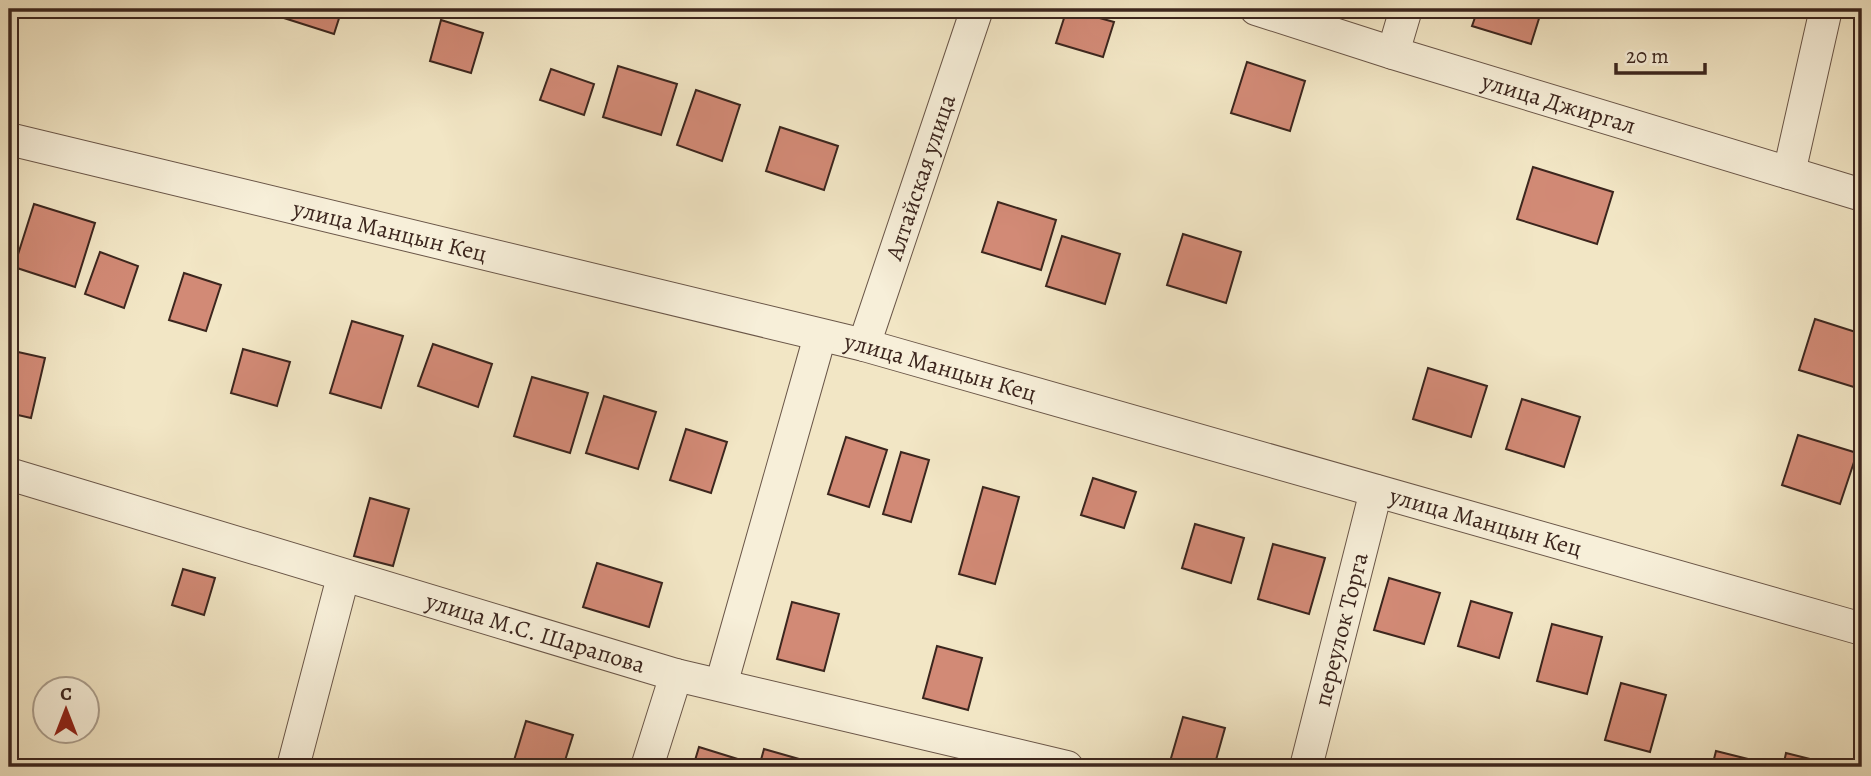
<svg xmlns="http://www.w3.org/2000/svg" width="1871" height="776" font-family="Alegreya,serif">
<rect width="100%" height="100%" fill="#f2e6c5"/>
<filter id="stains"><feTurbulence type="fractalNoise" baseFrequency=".00286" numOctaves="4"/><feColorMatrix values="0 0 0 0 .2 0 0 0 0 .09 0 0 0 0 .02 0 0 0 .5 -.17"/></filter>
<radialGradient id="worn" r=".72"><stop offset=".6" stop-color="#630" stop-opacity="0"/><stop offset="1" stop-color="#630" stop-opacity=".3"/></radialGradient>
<g fill="#d28a76" stroke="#3c261e" stroke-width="2">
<polygon points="287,9 342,9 334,34 284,18"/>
<polygon points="1067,9 1114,22 1103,57 1056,43"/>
<polygon points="1478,9 1542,9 1531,44 1472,26"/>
<polygon points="441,20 483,33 471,73 430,61"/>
<polygon points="1247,62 1305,81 1290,131 1231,113"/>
<polygon points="618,66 677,84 661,135 603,117"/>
<polygon points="551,69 594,84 584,115 540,100"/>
<polygon points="696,90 740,105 722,161 677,145"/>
<polygon points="780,127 838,146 824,190 766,171"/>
<polygon points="1533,167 1613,192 1597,244 1517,219"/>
<polygon points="998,202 1056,220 1041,270 982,252"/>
<polygon points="34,204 95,223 75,287 14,267"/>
<polygon points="1183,234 1241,252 1226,303 1167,285"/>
<polygon points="1062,236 1120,254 1105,304 1046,286"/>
<polygon points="100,252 138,266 124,308 85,294"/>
<polygon points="184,273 221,285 206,331 169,320"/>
<polygon points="1815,319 1862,334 1862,372 1857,388 1799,370"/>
<polygon points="352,321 403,336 381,408 330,393"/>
<polygon points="433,344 492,364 478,407 418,386"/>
<polygon points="243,349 290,362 277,406 231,393"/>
<polygon points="9,350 45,358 31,418 9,413"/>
<polygon points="1428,368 1487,386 1471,437 1413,419"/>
<polygon points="532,377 588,393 570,453 514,436"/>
<polygon points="604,396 656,412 638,469 586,453"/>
<polygon points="1522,399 1580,417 1564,467 1506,449"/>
<polygon points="686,429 727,442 711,493 670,480"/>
<polygon points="1798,435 1857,453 1840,504 1782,485"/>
<polygon points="846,437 887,450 869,507 828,494"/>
<polygon points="901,452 929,460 911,522 883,514"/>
<polygon points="1093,478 1136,492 1124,528 1081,515"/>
<polygon points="983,487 1019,497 995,584 959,574"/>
<polygon points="370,498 409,509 393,566 354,556"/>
<polygon points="1195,524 1244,538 1231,583 1182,568"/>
<polygon points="1273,544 1325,558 1309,614 1258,599"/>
<polygon points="597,563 662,583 649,627 583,607"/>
<polygon points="183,569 215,578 204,615 172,605"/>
<polygon points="1389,578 1440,593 1424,644 1374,630"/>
<polygon points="1471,601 1512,613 1499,658 1458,646"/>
<polygon points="792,602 839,614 824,671 777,659"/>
<polygon points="1552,624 1602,637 1587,694 1537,681"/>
<polygon points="937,646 982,658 968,710 923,698"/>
<polygon points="1621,683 1666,695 1650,752 1605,740"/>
<polygon points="1183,717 1225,728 1214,767 1169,765"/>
<polygon points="526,721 573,735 563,767 512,767"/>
<polygon points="699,747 744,761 742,767 693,767"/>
<polygon points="764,749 806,761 804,767 759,767"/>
<polygon points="1716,751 1760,762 1758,767 1712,767"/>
<polygon points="1786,753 1838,766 1838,767 1783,767"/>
</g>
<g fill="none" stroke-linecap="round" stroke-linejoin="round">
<defs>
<g id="minor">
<path id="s1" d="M1256 9 1393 53 1862 195"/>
<polyline points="1393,53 1406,9"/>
<path id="s2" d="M9 139 864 345 1862 629"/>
<polyline points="1789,173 1826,9"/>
<path id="s3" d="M864 345 977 9"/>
<path id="s4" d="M9 474 676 675 1067 767"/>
<polyline points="721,685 820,336"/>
<polyline points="293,767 343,577"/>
<polyline points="647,767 676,675"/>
<path id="s5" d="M1306 767 1376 491"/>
</g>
</defs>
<use href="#minor" stroke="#6a5648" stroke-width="34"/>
<use href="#minor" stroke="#f7efd9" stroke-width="32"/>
</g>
<g text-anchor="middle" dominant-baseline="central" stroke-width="5" stroke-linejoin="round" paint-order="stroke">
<g font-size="24" fill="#3c261e" stroke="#f7efd9">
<text stroke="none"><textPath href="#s1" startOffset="317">улица Джиргал</textPath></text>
<text stroke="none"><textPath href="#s3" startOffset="177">Алтайская улица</textPath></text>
<text stroke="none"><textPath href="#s2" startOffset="392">улица Манцын Кец</textPath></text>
<text stroke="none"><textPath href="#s2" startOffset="959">улица Манцын Кец</textPath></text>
<text stroke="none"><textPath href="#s2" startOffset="1526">улица Манцын Кец</textPath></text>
<text stroke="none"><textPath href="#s5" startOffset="142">переулок Торга</textPath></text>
<text stroke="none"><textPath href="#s4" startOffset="550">улица М.С. Шарапова</textPath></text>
</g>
</g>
<rect width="1871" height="776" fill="none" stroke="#f2e6c5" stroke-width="35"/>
<rect x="10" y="10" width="1850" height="755" fill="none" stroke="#3c261e" stroke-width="3.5"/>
<rect x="18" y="18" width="1836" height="741" fill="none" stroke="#3c261e" stroke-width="2"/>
<g transform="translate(66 710)"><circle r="33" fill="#f7efd9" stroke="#ac9f8e" stroke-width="2"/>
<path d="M0-5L12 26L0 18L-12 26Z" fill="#8f2418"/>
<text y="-10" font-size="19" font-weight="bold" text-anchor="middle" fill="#3c261e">С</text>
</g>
<path d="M1616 63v10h89v-10" fill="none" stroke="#3c261e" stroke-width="3.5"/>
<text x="1626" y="63" font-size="21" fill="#3c261e" stroke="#f7efd9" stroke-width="5" paint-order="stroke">20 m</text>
<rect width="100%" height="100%" filter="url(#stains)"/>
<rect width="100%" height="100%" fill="url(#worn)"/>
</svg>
